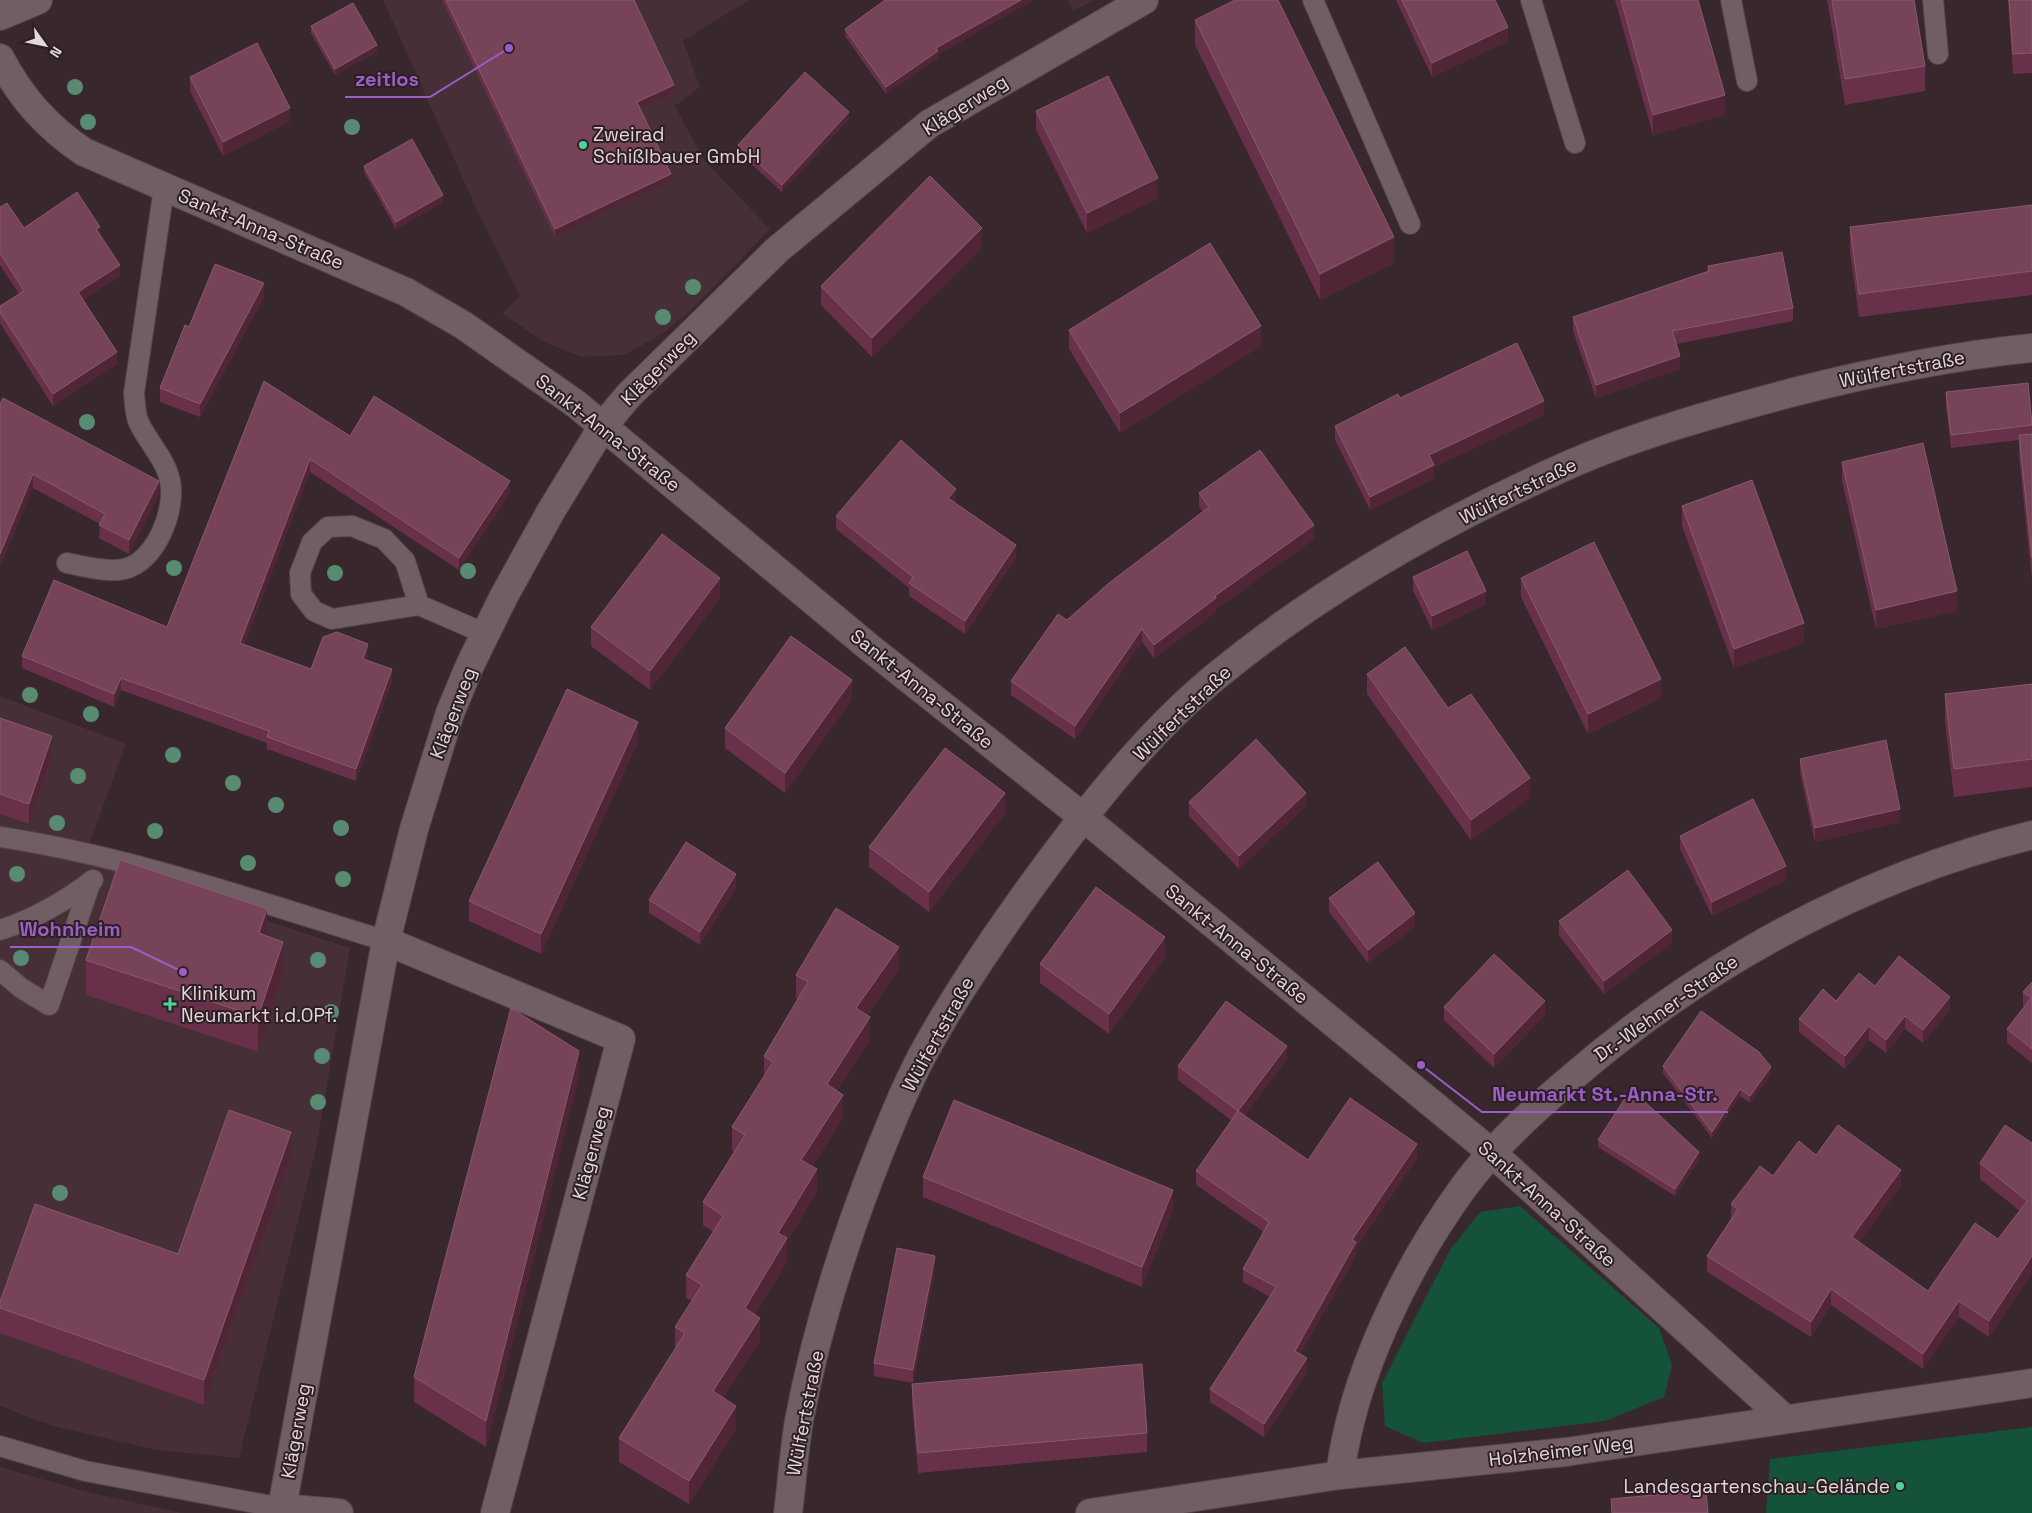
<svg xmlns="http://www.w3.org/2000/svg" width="2032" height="1513" font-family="'Space Grotesk',sans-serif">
<rect width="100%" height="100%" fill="#38272d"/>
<g fill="#462f37">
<polygon points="383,0 749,0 683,41 700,87 675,106 704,160 770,229 690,311 663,333 625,355 581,357 544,342 502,313 520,296 476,208"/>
<polygon points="1068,0 1095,0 1073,11"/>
<polygon points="0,696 126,744 83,860 350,948 317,1144 239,1458 157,1450 53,1426 0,1406"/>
<polygon points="0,1467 84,1491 182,1513 0,1513"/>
</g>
<g fill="#145339">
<polygon points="1520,1206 1659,1328 1672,1365 1664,1397 1605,1421 1423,1443 1385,1426 1382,1383 1450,1250 1480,1212"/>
<polygon points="2032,1427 2032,1513 1766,1513 1770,1459"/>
</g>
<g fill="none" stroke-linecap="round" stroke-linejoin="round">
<defs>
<g id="lane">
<polyline points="1313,0 1410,224"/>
<polyline points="1531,0 1575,143"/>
<polyline points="1731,0 1747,81"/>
<polyline points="1933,0 1938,54"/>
<path d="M67 563C82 566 109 573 124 569 156 562 176 510 170 481 166 460 148 442 139 423 135 415 135 403 134 393L164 188"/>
<polyline points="419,605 405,561 384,539 352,526 328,527 312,542 300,573 301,594 314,611 332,619 419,605 486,634"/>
<path d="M0 837C132 857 259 902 386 941"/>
<path d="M0 930C35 919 64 902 93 880"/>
<polyline points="0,970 21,988 49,1005 91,881"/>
<polyline points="0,1446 85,1471 282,1508"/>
</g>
<g id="street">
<path d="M0 58C21 98 47 127 84 152L406 292 463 325 576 404 870 648 1083 817 1492 1153 1785 1419"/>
<polyline points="386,941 621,1039 495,1513"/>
<path d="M1340 1475C1352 1377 1405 1268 1463 1188 1492 1148 1530 1113 1568 1081 1700 966 1861 877 2032 835"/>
<polyline points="282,1508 339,1513"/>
<polyline points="281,1513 386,941 414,829 450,713 470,665 504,596 551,511 603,426 629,395 777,250 929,124 1144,0"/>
<path d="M788 1513C792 1482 794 1451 799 1421 816 1330 845 1239 879 1153 894 1116 909 1078 929 1043 964 981 1005 922 1047 865 1096 799 1151 730 1214 678 1319 591 1441 522 1564 467 1635 435 1719 412 1794 392 1873 372 1951 356 2032 348"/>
<polyline points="1090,1513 1340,1475 1566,1452 2032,1383"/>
</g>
<polyline id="secondary" points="0,16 38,0"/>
</defs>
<use href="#lane" stroke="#514448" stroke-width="22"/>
<use href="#street" stroke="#514448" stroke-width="30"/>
<use href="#secondary" stroke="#514448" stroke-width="30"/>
<use href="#lane" stroke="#715e64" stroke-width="20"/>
<use href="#street" stroke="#715e64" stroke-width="28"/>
<use href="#secondary" stroke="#715e64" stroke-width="28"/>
</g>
<g fill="#588b72">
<circle cx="75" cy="87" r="8"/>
<circle cx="88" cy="122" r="8"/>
<circle cx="352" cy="127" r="8"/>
<circle cx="693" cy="287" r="8"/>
<circle cx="663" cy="317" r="8"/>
<circle cx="87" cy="422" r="8"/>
<circle cx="174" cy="568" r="8"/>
<circle cx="468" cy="571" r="8"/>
<circle cx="335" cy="573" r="8"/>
<circle cx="30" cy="695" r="8"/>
<circle cx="91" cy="714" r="8"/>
<circle cx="173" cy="755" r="8"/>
<circle cx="78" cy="776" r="8"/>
<circle cx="233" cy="783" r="8"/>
<circle cx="276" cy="805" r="8"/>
<circle cx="57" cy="823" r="8"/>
<circle cx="341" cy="828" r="8"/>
<circle cx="155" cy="831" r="8"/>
<circle cx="248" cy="863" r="8"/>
<circle cx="17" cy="874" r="8"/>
<circle cx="343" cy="879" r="8"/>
<circle cx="21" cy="958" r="8"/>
<circle cx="318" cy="960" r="8"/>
<circle cx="331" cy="1012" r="8"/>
<circle cx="322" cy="1056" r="8"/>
<circle cx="318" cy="1102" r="8"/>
<circle cx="60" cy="1193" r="8"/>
</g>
<g fill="#693149">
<polygon points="442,0 634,0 674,92 640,108 671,181 555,237"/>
<polygon points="1396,0 1495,0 1508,41 1432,77"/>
<polygon points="1615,0 1698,0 1725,115 1653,135"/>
<polygon points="1827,0 1914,0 1925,66 1925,91 1845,105"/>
<polygon points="2008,0 2032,0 2032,73 2013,74"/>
<polygon points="1195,20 1394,263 1320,300 1195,45"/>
<polygon points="311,26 377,52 335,75 311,33"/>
<polygon points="845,29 938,55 938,58 886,94 845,36"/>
<polygon points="190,77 290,121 223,156 190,91"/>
<polygon points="1036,111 1158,198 1087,233 1036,130"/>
<polygon points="849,119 782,192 738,152 738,145"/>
<polygon points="364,166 443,202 396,229 364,172"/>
<polygon points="2032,205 2032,295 1859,317 1850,251 1850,227"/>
<polygon points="0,207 24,228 100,235 120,276 83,300 117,364 53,406 0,323 0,306 19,294 0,265"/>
<polygon points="982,248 872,357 821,305 821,286"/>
<polygon points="1708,266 1793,308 1793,321 1676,344 1680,369 1596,398 1573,331 1573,317 1708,272"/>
<polygon points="264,297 200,417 160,402 160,388 189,327"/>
<polygon points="1069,330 1261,346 1120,433 1069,349"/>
<polygon points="264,381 350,436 510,493 459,570 310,472 244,645 311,669 368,656 367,660 392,681 356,781 267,749 267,743 121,690 114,707 22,668 22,656 167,627"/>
<polygon points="1946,392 2032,421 2032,580 2019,457 2019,440 1951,448 1946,406"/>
<polygon points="1400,398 1544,415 1434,467 1434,479 1370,510 1335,440 1335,426"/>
<polygon points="0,404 159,494 129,554 99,538 100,524 33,488"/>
<polygon points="1842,462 1957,611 1876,629 1842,481"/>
<polygon points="1199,493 1314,539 1216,609 1216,612 1154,658 1142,642 1075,739 1011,695 1011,681 1067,620 1203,512 1199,507"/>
<polygon points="955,503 1016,558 965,634 909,596 909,588 836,529 836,516 956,503"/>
<polygon points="1682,506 1804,643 1734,668 1682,526"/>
<polygon points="1413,577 1486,604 1432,630 1413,590"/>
<polygon points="1521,578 1661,698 1588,734 1521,597"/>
<polygon points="720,598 650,690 591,646 591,627"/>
<polygon points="1367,674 1448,708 1530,798 1471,840 1367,694"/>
<polygon points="2032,684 2032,787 1954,797 1945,722 1945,694"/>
<polygon points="852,699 785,793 725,748 725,728"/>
<polygon points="0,718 52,756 29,824 0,814"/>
<polygon points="638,742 541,954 469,921 469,901"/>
<polygon points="1800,759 1900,822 1815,842 1800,773"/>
<polygon points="1189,802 1306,806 1239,869 1189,816"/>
<polygon points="1005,813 929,912 869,867 869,847"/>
<polygon points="1680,836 1786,880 1712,916 1680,849"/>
<polygon points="736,887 700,945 649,913 649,900"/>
<polygon points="1329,898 1415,927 1368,963 1329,912"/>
<polygon points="1559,921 1672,943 1604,994 1559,935"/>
<polygon points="1165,957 1109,1034 1040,983 1040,964"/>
<polygon points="86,960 283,976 258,1052 86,995"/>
<polygon points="899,970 867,1015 870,1040 837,1091 843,1118 812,1166 817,1192 787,1241 787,1262 755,1314 760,1341 723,1398 736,1429 689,1504 619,1462 619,1438 675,1348 675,1327 692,1301 686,1298 686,1275 713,1232 703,1225 703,1202 734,1152 732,1150 732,1127 764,1077 764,1056 798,999 796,998 796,975"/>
<polygon points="2032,982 2032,1063 2007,1043 2007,1029 2024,1007 2023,1006 2023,992"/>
<polygon points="1875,986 1950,1010 1923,1043 1905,1029 1886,1053 1869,1040 1845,1069 1799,1032 1799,1019 1836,1001"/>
<polygon points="1444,1007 1545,1015 1494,1068 1444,1020"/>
<polygon points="1287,1059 1244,1116 1308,1160 1417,1158 1356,1248 1356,1256 1300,1354 1307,1372 1264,1437 1210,1402 1210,1389 1270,1297 1243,1282 1243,1269 1264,1232 1196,1185 1196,1171 1231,1120 1178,1080 1178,1066"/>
<polygon points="1663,1066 1771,1074 1750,1103 1740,1096 1712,1138 1663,1073"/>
<polygon points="579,1076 486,1447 414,1402 414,1377"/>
<polygon points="1598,1140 1699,1159 1675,1196 1598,1147"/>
<polygon points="2032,1143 2032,1272 1989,1337 1959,1317 1923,1369 1831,1305 1811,1337 1707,1272 1707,1256 1731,1219 1731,1204 1773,1176 1816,1155 1901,1185 1859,1242 1928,1291 1998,1239 2020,1211 1980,1179 1980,1163"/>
<polygon points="291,1158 204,1405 0,1333 0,1302 178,1254"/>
<polygon points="923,1177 1173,1210 1142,1287 923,1197"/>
<polygon points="935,1270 913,1383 874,1376 874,1363"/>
<polygon points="912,1384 1147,1433 1147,1452 918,1473 912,1404"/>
</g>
<g fill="#502637">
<polygon points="1021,0 1034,0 938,55 938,58 886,94 886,87 936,48"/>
<polygon points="1508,27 1508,41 1432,77 1432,63"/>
<polygon points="377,45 377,52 335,75 335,69"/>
<polygon points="674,85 674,92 637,110 637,102"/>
<polygon points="1725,95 1725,115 1653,135 1653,115"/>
<polygon points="290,108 290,121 223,156 223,142"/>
<polygon points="849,112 849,119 782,192 782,185"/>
<polygon points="671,174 671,181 555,237 555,229"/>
<polygon points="1158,178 1158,198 1087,233 1087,213"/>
<polygon points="443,195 443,202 396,229 396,222"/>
<polygon points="100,227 100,239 96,229"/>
<polygon points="982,228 982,248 872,357 872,338"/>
<polygon points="1394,237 1394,263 1320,300 1320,274"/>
<polygon points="120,265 120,276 78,304 78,292"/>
<polygon points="264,283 264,297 200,417 200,404"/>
<polygon points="1261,326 1261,346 1120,433 1120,413"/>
<polygon points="117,352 117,364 53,406 53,394"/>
<polygon points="1680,356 1680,369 1596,398 1596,385"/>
<polygon points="1544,401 1544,415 1434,467 1434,479 1370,510 1370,497 1429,455"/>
<polygon points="310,459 310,472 240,656 240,643"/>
<polygon points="33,474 33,488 0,568 0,554"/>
<polygon points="159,481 159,494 129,554 129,540"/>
<polygon points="510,481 510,493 459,570 459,558"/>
<polygon points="956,489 956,503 948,512 948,498"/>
<polygon points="1314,525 1314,539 1216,609 1216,612 1154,658 1154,645 1215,596"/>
<polygon points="1016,545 1016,558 965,634 965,621"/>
<polygon points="720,578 720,598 650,690 650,671"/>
<polygon points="1486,591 1486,604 1432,630 1432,616"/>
<polygon points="1957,591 1957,611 1876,629 1876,610"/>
<polygon points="1804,623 1804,643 1734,668 1734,649"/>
<polygon points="1142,629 1142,642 1075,739 1075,726"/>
<polygon points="368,644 368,656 363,671 363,659"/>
<polygon points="392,669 392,681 356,781 356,769"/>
<polygon points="121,678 121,690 114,707 114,694"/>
<polygon points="1661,679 1661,698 1588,734 1588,714"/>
<polygon points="852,680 852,699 785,793 785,773"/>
<polygon points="638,722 638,742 541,954 541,934"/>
<polygon points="52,736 52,756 29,824 29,804"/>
<polygon points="1530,778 1530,798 1471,840 1471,820"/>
<polygon points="1005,793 1005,813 929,912 929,892"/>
<polygon points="1306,793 1306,806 1239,869 1239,856"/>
<polygon points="1900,809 1900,822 1815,842 1815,828"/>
<polygon points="1786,866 1786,880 1712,916 1712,902"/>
<polygon points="736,874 736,887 700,945 700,932"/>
<polygon points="267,909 267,944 259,933"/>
<polygon points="1415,913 1415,927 1368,963 1368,950"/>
<polygon points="1672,930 1672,943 1604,994 1604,981"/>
<polygon points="1165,937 1165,957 1109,1034 1109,1014"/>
<polygon points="283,942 283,976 258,1052 258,1017"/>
<polygon points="899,947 899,970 856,1031 856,1008"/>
<polygon points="1950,997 1950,1010 1923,1043 1923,1030"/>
<polygon points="1545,1001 1545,1015 1494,1068 1494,1054"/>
<polygon points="1905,1016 1905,1029 1886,1053 1886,1040"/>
<polygon points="870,1017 870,1040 827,1107 827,1084"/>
<polygon points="1869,1026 1869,1040 1845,1069 1845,1056"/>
<polygon points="1287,1046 1287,1059 1238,1125 1238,1111"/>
<polygon points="579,1051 579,1076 486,1447 486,1421"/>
<polygon points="1771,1067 1771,1074 1750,1103 1750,1096"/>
<polygon points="1740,1089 1740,1096 1712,1138 1712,1132"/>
<polygon points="843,1095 843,1118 801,1183 801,1160"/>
<polygon points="291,1132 291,1158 204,1405 204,1380"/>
<polygon points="1417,1144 1417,1158 1356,1248 1356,1256 1295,1364 1295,1351 1352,1240"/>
<polygon points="1699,1152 1699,1159 1675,1196 1675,1189"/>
<polygon points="817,1169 817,1192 787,1241 787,1262 745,1331 745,1308 778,1233"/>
<polygon points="1901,1170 1901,1185 1852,1252 1852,1237"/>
<polygon points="1173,1190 1173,1210 1142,1287 1142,1267"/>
<polygon points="935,1256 935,1270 913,1383 913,1370"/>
<polygon points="2032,1256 2032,1272 1989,1337 1989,1321"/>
<polygon points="1831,1289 1831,1305 1811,1337 1811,1322"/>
<polygon points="1959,1301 1959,1317 1923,1369 1923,1354"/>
<polygon points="760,1318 760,1341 713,1414 713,1391"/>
<polygon points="1307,1358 1307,1372 1264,1437 1264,1424"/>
<polygon points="736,1406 736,1429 689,1504 689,1481"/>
</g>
<g fill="#764359" stroke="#875a6d">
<polygon points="446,0 634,0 674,85 637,102 671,174 555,229"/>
<polygon points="885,0 1021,0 936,48 938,51 886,87 845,29"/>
<polygon points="1235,0 1278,0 1394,237 1320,274 1195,20"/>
<polygon points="1402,0 1495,0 1508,27 1432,63"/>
<polygon points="1621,0 1698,0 1725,95 1653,115"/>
<polygon points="1832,0 1914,0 1925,66 1845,79"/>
<polygon points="2009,0 2032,0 2032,53 2013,54"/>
<polygon points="353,3 377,45 335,69 311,26"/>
<polygon points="257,43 290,108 223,142 190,77"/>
<polygon points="805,72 849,112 782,185 738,145"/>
<polygon points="1108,76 1158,178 1087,213 1036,111"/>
<polygon points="412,139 443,195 396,222 364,166"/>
<polygon points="930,176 982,228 872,338 821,286"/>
<polygon points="77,192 100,227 96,229 120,265 78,292 117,352 53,394 0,312 0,306 24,291 0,253 0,207 7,203 24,228"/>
<polygon points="2032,205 2032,271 1859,294 1850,227"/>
<polygon points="1210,243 1261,326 1120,413 1069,330"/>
<polygon points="1782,252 1793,308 1672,331 1680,356 1596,385 1573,317 1709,271 1708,266"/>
<polygon points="215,264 264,283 200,404 160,388 185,325 189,327"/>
<polygon points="1517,343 1544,401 1429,455 1434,465 1370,497 1335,426 1398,394 1400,398"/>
<polygon points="264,381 350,436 374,396 510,481 459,558 310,459 240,643 311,669 323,637 337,632 368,644 363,659 392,669 356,769 267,737 269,731 121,678 114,694 22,656 54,580 167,627"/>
<polygon points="2028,383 2032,425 1951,435 1946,392"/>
<polygon points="3,398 159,481 129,540 99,525 105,514 33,474 0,554 0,404"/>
<polygon points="2032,434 2032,558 2019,435"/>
<polygon points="901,440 956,489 948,498 1016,545 965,621 909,583 913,577 836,516"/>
<polygon points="1923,443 1957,591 1876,610 1842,462"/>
<polygon points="1260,450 1314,525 1215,596 1216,598 1154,645 1142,629 1075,726 1011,681 1058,614 1067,620 1109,583 1209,507 1199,493"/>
<polygon points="1752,480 1804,623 1734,649 1682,506"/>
<polygon points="662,534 720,578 650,671 591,627"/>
<polygon points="1594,542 1661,679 1588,714 1521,578"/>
<polygon points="1467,551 1486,591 1432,616 1413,577"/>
<polygon points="791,636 852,680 785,773 725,728"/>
<polygon points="1405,647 1448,708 1471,694 1530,778 1471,820 1367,674"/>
<polygon points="2032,684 2032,759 1954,769 1945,694"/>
<polygon points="567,689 638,722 541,934 469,901"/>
<polygon points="0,718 52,736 29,804 0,794"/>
<polygon points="1256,739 1306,793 1239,856 1189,802"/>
<polygon points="1886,740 1900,809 1815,828 1800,759"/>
<polygon points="945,748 1005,793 929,892 869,847"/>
<polygon points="1753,799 1786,866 1712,902 1680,836"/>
<polygon points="686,842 736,874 700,932 649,900"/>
<polygon points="120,860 267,909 259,933 283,942 258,1017 86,960"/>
<polygon points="1378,862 1415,913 1368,950 1329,898"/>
<polygon points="1628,870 1672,930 1604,981 1559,921"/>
<polygon points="1096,887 1165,937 1109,1014 1040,964"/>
<polygon points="836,908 899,947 856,1008 870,1017 827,1084 843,1095 801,1160 817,1169 778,1233 787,1238 745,1308 760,1318 713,1391 736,1406 689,1481 619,1438 685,1333 675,1327 702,1285 686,1275 723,1216 703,1202 745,1135 732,1127 773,1062 764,1056 808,982 796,975"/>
<polygon points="1494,954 1545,1001 1494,1054 1444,1007"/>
<polygon points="1899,956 1950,997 1923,1030 1905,1016 1886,1040 1869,1026 1845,1056 1799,1019 1823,989 1836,1001 1859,973 1875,986"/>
<polygon points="2032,982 2032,1049 2007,1029 2031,998 2023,992"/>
<polygon points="1226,1001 1287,1046 1238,1111 1178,1066"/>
<polygon points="511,1008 579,1051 486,1421 414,1377"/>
<polygon points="1701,1011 1759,1052 1771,1067 1750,1096 1740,1089 1712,1132 1663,1066"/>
<polygon points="1631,1089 1699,1152 1675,1189 1598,1140"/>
<polygon points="1350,1098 1417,1144 1352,1240 1356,1242 1295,1351 1307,1358 1264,1424 1210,1389 1276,1287 1243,1269 1269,1222 1196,1171 1238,1111 1308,1160"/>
<polygon points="954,1100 1173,1190 1142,1267 923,1177"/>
<polygon points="229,1110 291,1132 204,1380 0,1308 0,1302 35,1204 178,1254"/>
<polygon points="1838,1125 1901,1170 1852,1237 1928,1291 1975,1223 1998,1239 2027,1201 1980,1163 2005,1125 2032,1143 2032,1256 1989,1321 1959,1301 1923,1354 1831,1289 1811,1322 1707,1256 1738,1209 1731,1204 1760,1166 1773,1176 1799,1141 1816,1155"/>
<polygon points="897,1248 935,1256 913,1370 874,1363"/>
<polygon points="1142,1364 1147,1433 918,1453 912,1384"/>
<polygon points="1706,1490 1708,1513 1612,1513 1611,1499"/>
</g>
<g fill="#4cd49b" stroke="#2d1e23" stroke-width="2">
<circle cx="583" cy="145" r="5"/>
<path d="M167.5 996.5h5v5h5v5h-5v5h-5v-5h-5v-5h5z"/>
<circle cx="1900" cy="1486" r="5"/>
</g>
<g text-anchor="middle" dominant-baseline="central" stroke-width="4" stroke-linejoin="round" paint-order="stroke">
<g font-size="19" fill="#e2d7db" stroke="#2d1e23">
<text transform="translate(965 105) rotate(-32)">Klägerweg</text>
<text transform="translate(261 229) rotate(23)">Sankt-Anna-Straße</text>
<text transform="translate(658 368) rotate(-45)">Klägerweg</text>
<text transform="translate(1902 369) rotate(-11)">Wülfertstraße</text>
<text transform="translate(608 433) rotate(38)">Sankt-Anna-Straße</text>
<text transform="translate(1518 491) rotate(-26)">Wülfertstraße</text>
<text transform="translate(922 689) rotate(39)">Sankt-Anna-Straße</text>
<text transform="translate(453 713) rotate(-69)">Klägerweg</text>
<text transform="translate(1182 713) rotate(-44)">Wülfertstraße</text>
<text transform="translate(1237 944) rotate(39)">Sankt-Anna-Straße</text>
<text transform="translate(1666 1008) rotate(-35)">Dr.-Wehner-Straße</text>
<text transform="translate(938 1034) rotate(-61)">Wülfertstraße</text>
<text transform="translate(591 1153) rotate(-75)">Klägerweg</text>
<text transform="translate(1547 1204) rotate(42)">Sankt-Anna-Straße</text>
<text transform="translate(805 1413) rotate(-79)">Wülfertstraße</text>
<text transform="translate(296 1431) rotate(-80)">Klägerweg</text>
<text transform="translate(1561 1451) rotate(-7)">Holzheimer Weg</text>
</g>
<g font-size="19" fill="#e2d7db" stroke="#2d1e23" text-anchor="start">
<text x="593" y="134">Zweirad<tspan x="593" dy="22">Schißlbauer GmbH</tspan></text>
<text x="181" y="993">Klinikum<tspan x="181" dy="22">Neumarkt i.d.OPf.</tspan></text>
<text x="1890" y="1486" text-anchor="end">Landesgartenschau-Gelände</text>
</g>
</g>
<path fill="none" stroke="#9a5fc7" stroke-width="2" d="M509 48L430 97H345M183 972L131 947H10M1421 1065L1482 1112H1728"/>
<g fill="#9a5fc7" stroke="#2d1e23" stroke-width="2">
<circle cx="509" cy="48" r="5"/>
<circle cx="183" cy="972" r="5"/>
<circle cx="1421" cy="1065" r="5"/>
</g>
<g font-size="20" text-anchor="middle" font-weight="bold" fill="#9a5fc7" stroke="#2d1e23" stroke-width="4" stroke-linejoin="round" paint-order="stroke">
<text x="387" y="86">zeitlos</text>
<text x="70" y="936">Wohnheim</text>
<text x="1605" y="1101">Neumarkt St.-Anna-Str.</text>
</g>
<g transform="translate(45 45) rotate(123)" stroke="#2d1e23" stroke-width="4" paint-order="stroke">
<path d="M0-4L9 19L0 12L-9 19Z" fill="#e2d7db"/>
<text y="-8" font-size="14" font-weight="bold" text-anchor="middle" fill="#e2d7db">N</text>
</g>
</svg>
